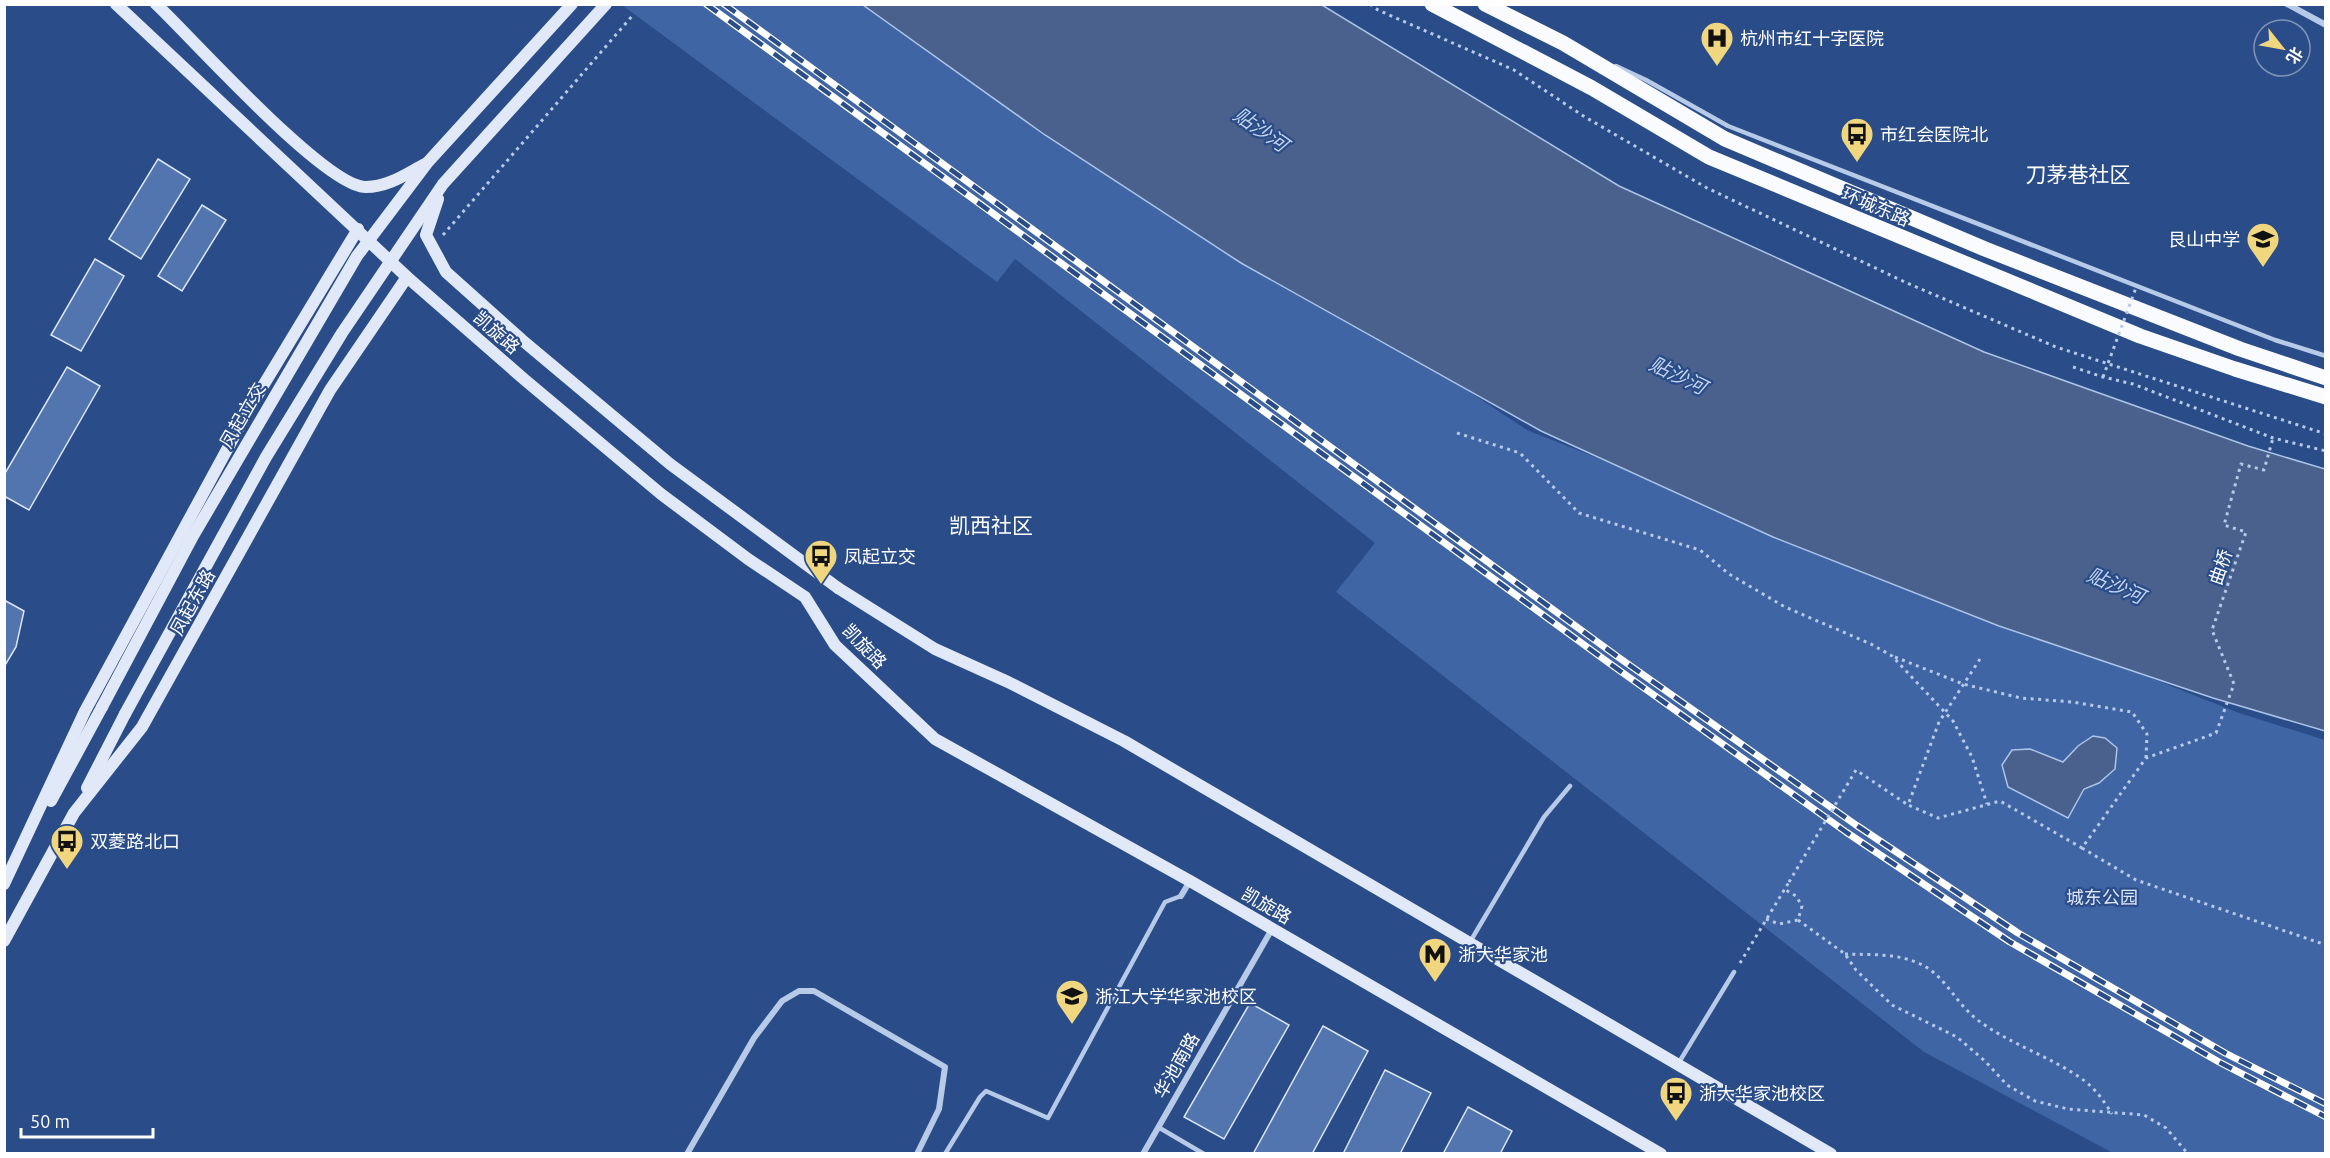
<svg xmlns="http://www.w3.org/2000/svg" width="2330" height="1158" font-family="Ubuntu,'Noto Sans SC',sans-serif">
<rect width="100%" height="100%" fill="#2a4c88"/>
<polygon fill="#3f65a4" points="622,5 884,5 1527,430 2239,713 2325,740 2325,1153 2113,1153 1924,1052 1336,592 1375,543 1015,259 997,282"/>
<g fill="#49618c" stroke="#acc4e8" stroke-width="1.5">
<polygon points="863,5 1322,5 1619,186 1984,352 2248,446 2325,469 2325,731 2213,698 1999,626 1773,537 1541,431 1241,263 1045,135"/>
<polygon points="2093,736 2105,738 2117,748 2115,769 2099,783 2084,789 2068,818 2008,787 2002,765 2012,750 2030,749 2063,762 2078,746"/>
</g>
<g fill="#5375af" stroke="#dbe5f7" stroke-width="1.5">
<polygon points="158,159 190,179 141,259 109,239"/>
<polygon points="202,205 226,220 182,291 158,276"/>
<polygon points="95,259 124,276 81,351 51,335"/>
<polygon points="67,367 100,386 29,510 4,496 4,475"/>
<polygon points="4,600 24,611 16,647 4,667"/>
<polygon points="1250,1003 1289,1025 1224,1139 1184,1117"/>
<polygon points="1323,1026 1368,1051 1312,1154 1253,1154"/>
<polygon points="1385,1070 1431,1093 1400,1154 1343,1154"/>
<polygon points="1468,1107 1512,1131 1500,1154 1443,1154"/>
</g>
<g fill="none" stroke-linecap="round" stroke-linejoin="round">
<g stroke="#b7cae8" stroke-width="3" stroke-dasharray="3 4.5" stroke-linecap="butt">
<polyline points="1370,4 1378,10 1514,70 1585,117 1707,188 1907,283 2056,347 2326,434"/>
<polyline points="443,235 633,15"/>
<polyline points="2073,367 2103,377 2133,384 2273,438 2326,451"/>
<polyline points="1457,433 1520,453 1579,513 1700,550 1729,574 1785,607 1871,644 1892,656 1953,721 1972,757 1987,804"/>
<polyline points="1895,657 1963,684 2021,698 2072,702 2132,712 2147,734 2146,758"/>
<polyline points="1980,659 1939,722 1908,805 1938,818 2000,801 2082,848 2146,758 2216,733 2234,684 2212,630 2246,532 2224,525 2241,464 2264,470 2273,438"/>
<polyline points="2082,848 2136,880 2326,945"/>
<polyline points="1766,919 1779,924 1798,920 1802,906 1796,896 1784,889"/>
<polyline points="1798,920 1845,954 1856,970 1892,1005 1957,1037 1985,1061 2007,1085 2035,1101 2068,1109 2144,1115 2166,1128 2188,1154"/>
<path d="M1845 954C1869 955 1896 953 1918 963 1943 973 1954 1000 1974 1017 2004 1042 2050 1056 2082 1079 2095 1088 2104 1101 2112 1114"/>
<polyline points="1740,963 1789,882"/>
</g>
<g stroke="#b7cae8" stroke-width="4.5">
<polyline points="1616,66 1646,80 1728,126 2275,340 2326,356"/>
<polyline points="1470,942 1544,817 1570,786"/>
<polyline points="1678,1064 1734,972"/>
<polyline points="1158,1127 1204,1154"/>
<polyline points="945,1154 980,1097 986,1091 1048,1118 1165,902 1181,896"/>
</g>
<g stroke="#b7cae8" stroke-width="6">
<polyline points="2287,4 2326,25"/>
<polyline points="1181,896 1190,881"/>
<polyline points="687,1154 754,1038 782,1001 799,991 814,991 945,1067 939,1109 917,1154"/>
<polyline points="1143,1154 1272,929"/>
</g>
<g stroke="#e1e9f8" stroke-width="12">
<polyline points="116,4 407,277 525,380 661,494 748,559 805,597 835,645 935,739 1190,881 1661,1154"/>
<polyline points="838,588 935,649 1008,682 1124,741 1831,1154"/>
<polyline points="87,788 125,714"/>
<polyline points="51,801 102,707"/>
<polyline points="4,884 85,711 249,409 358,229"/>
<polyline points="4,941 74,813 142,727 330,390 407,277"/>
</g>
<g stroke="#f9fbfe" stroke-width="15">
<polyline points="1432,4 1592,88 1709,157 2140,336 2235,369 2326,397"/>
<polyline points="1485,4 1563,43 1725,139 1985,249 2240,349 2326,378"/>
</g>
<defs>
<g id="rail">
<polyline points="706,4 1609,663 1846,832 2010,942 2219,1062 2326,1117"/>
<polyline points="724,4 1618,657 1856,825 2018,933 2225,1053 2326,1104"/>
</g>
</defs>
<use href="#rail" stroke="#fff" stroke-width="7"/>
<use href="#rail" stroke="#2a4c88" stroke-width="4.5" stroke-dasharray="14" stroke-linecap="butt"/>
<g stroke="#b7cae8" stroke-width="3" stroke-dasharray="3 4.5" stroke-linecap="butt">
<polyline points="2103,377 2137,285"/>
<polyline points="1789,882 1856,770 1908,805"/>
</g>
<g stroke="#e1e9f8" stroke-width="12">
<path d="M156 4C192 38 326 188 366 187 388 187 406 174 425 164"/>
<polyline points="438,199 426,235 446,272 522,340 670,464 838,588"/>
<polyline points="102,707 193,536 357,256 428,162 572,4"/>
<polyline points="125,714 266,457 342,333 443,184 606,4"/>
</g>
</g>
<defs>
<symbol id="hospital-pin" viewBox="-11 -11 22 30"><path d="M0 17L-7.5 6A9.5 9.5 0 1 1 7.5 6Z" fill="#efd67f" stroke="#2a4c88"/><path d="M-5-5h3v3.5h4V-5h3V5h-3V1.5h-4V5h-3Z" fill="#111"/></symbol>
<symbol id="bus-pin" viewBox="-11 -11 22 30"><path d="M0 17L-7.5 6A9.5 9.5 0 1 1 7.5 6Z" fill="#efd67f" stroke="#2a4c88"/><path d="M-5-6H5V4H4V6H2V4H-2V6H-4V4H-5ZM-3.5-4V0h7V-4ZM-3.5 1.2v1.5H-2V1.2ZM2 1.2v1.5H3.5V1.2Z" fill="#111"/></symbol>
<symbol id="school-pin" viewBox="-11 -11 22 30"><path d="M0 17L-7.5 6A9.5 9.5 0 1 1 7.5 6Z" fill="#efd67f" stroke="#2a4c88"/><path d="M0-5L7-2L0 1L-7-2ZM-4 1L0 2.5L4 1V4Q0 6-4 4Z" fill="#111"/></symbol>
<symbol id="metro-pin" viewBox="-11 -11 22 30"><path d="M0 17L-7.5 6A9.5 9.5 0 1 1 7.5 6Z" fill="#efd67f" stroke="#2a4c88"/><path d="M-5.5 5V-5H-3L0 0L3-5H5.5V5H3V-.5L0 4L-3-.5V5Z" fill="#111"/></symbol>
<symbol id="university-pin" viewBox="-11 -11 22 30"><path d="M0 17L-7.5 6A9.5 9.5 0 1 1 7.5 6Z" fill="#efd67f" stroke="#2a4c88"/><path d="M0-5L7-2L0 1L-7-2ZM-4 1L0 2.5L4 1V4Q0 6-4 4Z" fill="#111"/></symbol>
</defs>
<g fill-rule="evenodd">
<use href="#hospital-pin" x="1698" y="19" width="38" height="52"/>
<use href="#bus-pin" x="1838" y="115" width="38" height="52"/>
<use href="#school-pin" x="2244" y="220" width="38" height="52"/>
<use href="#bus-pin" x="802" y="537" width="38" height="52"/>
<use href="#bus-pin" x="48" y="822" width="38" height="52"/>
<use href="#metro-pin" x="1416" y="935" width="38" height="52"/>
<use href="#university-pin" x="1053" y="977" width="38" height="52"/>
<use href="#bus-pin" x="1657" y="1074" width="38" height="52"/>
</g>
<g text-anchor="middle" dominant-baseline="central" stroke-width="4.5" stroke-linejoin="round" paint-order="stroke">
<g font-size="18" fill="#fff" stroke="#2a4c88" text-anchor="start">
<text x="1740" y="38">杭州市红十字医院</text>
<text x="1880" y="134">市红会医院北</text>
<text x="2240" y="239" text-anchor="end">艮山中学</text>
<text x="844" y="556">凤起立交</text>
<text x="90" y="841">双菱路北口</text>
<text x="1458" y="954">浙大华家池</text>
<text x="1095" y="996">浙江大学华家池校区</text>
<text x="1699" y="1093">浙大华家池校区</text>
</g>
<g font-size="18" fill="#fff" stroke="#2a4c88">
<text transform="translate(1876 206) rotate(23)">环城东路</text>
<text transform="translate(497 332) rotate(41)">凯旋路</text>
<text transform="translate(242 415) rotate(-60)">凤起立交</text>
<text transform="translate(2220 567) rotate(-71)">曲桥</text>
<text transform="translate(192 602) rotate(-61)">凤起东路</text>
<text transform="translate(865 646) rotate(46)">凯旋路</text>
<text transform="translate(1267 905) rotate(30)">凯旋路</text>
<text transform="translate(1176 1065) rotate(-60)">华池南路</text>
</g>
<g font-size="18" fill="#dbe5f7" stroke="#2a4c88">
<text x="2102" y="897">城东公园</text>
</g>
<g font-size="20" font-style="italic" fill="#c3d4ef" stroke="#2a4c88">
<text transform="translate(1261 129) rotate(35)">贴沙河</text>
<text transform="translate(1678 375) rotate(26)">贴沙河</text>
<text transform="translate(2116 585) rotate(24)">贴沙河</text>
</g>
<g font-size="21" fill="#fff" stroke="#2a4c88">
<text x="2078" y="174">刀茅巷社区</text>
<text x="991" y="525">凯西社区</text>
</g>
</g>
<rect width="2330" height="1158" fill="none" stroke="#ffffff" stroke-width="12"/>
<g transform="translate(2282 48) rotate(121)"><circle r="28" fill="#2a4c88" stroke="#7f94b8" stroke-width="1.5"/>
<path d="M0-4.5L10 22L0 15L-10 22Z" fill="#efd67f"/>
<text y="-9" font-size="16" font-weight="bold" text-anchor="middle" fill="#ffffff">北</text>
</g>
<path d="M21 1128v9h132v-9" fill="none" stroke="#ffffff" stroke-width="3"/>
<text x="30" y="1128" font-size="18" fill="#ffffff" stroke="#2a4c88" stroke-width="4.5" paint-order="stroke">50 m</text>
</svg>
